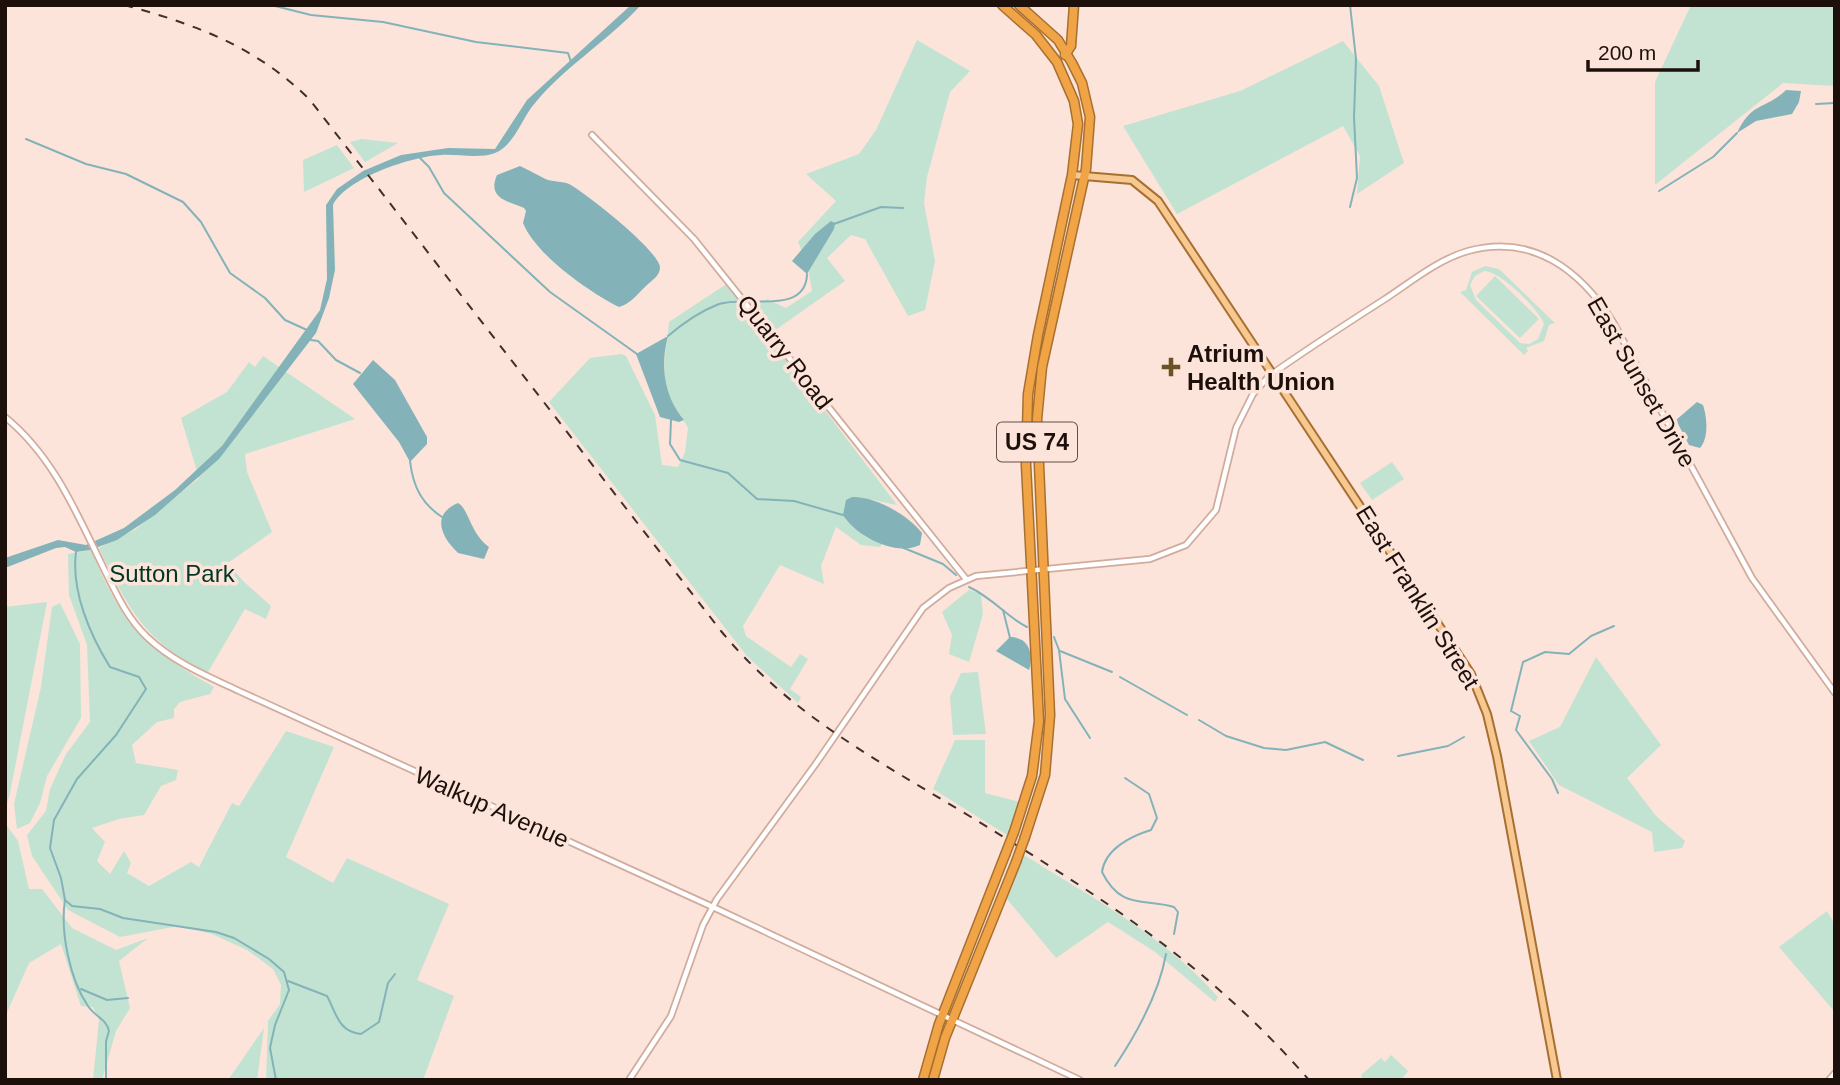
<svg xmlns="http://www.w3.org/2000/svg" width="1840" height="1085" font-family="Arial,sans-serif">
<rect width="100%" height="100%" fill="#fce4db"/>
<g fill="#c2e3d2" fill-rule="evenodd">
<polygon points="1691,5 1835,5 1835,86 1783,83 1655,185 1655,82"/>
<polygon points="917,40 970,71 950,92 927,177 924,203 935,261 925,310 908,316 865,239 851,235 827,258 845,281 774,331 755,307 767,299 786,308 812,291 807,263 798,242 836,201 806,174 859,154 876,130"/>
<polygon points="1343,41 1379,86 1404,163 1357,194 1360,156 1343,126 1177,214 1123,126 1240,91"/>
<polygon points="362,139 398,143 365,162 350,142"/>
<polygon points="337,145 354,168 304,192 303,160"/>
<path d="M1485 266 1499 269 1555 323 1549 325 1544 341 1526 348 1528 351 1524 355 1460 292 1466 290 1472 272ZM1484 271C1499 270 1539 309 1544 324L1538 339 1529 344 1520 343 1476 300 1470 285 1475 276Z"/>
<polygon points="1495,276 1539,319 1520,338 1476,296"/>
<path d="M728 283 897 505 858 497 845 519 867 538 883 543 880 547 861 545 836 527 821 566 824 584 780 565 743 626 746 636 791 667 800 654 808 659 790 689 801 697 798 703 747 656 549 402 590 358 621 354 626 356 655 415 662 465 678 467 685 452 688 428C683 418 675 410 670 400 659 374 667 348 669 322Z"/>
<path d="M263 356 355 419 245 454 247 472 272 532 228 563 243 581 271 606 266 619 245 609 208 672C144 642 128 608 99 548L136 529 199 478 181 418 227 392 249 362 255 367Z"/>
<polygon points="1392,462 1404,479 1372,500 1360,483"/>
<path d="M91 550C122 625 144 647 214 687L210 694 180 702 174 709V718L157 722 132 745 136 763 178 770 176 780 161 786 144 815 119 819 92 828 105 842 97 861 110 874 124 851 131 863 127 873 149 886 191 862 199 867 232 803 239 806 286 731 334 747 286 857 333 883 347 858 449 904 417 980 454 996 423 1080H266L268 1021 280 1004 281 985 273 969 247 950 212 934 178 926 120 937 68 910 32 856 27 835 46 811 50 789 66 754 90 722 87 645 69 595 68 554Z"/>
<polygon points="969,590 981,594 983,614 969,662 949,654 952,635 942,612"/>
<polygon points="47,602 10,793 5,812 5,607"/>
<polygon points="60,603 80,644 81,718 47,776 40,803 30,823 17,829 14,804 41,687 52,607"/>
<polygon points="1596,657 1661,745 1627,778 1656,816 1685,841 1682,848 1654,852 1652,832 1559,785 1529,741 1560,727"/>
<polygon points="978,672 986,734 953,735 950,697 961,673"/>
<polygon points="955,740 985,740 985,793 1020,802 1007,835 933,789"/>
<polygon points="5,823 18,841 29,889 42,889 72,928 116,950 148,938 119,961 130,1008 116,1031 102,1080 93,1080 99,1020 93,1007 81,1006 61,944 29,963 5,1017"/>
<path d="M1024 855C1091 897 1166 937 1218 997L1215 1002 1155 952 1108 922 1056 958 1007 899Z"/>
<polygon points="1827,911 1835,925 1835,1012 1779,947"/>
<polygon points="264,1028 257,1080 228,1080"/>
<polygon points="1391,1055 1408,1071 1401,1080 1363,1080 1361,1075 1381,1058 1385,1062"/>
</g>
<g fill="#83b3b9">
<path d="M631 5H641C607 42 562 68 531 108 521 122 512 147 495 153 479 159 458 154 441 155 413 156 346 178 333 205L335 270 329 298 316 333 219 459 155 515 117 540 90 550 76 552 65 547 56 548 5 568V558L58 540 86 545 124 528 175 490 222 446 320 310 327 279 326 205 337 189 363 171 401 155 448 148 495 149 527 100Z"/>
<path d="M1786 90 1801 91 1799 102 1792 114 1756 121 1737 133C1752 101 1765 110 1786 90Z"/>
<path d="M520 166C525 168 545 179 548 180 555 182 562 181 569 184 586 193 658 250 660 267 660 275 654 279 648 284 639 292 631 304 619 307 589 292 536 255 523 223L526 211 524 208C507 201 487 198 497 175Z"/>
<polygon points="831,221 835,223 834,229 807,274 792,261 815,234"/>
<path d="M668 336C660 366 664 396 684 420L679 422 660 417 636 354Z"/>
<polygon points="373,360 395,380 427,437 427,444 410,462 399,442 353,384"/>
<path d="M1697 402 1703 405C1707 417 1709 438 1700 448L1689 445 1676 420Z"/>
<path d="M852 497C875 496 908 515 922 533L920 545C895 557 856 536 843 515L846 500Z"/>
<path d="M458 503C469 509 470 533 489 547L484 559 458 553C442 538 430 515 458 503Z"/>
<path d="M1010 637C1029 637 1034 654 1029 670L996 651Z"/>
</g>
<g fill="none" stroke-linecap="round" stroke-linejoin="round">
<g stroke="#83b3b9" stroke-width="2">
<polyline points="271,5 311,15 383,22 476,42 568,53 571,62"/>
<polyline points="1350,5 1356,59 1354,117 1357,178 1350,207"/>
<polyline points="1816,104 1835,103"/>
<polyline points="26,139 86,164 126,174 183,202 201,222 230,273 265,298 285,320 307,330"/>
<polyline points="418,156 429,167 444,193 550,292 637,354"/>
<polyline points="1659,191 1713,157 1737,133"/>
<polyline points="834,224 881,207 903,208"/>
<path d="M668 336C682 324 701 311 719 304 746 295 806 316 807 274"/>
<polyline points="311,340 318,341 336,360 360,373"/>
<polyline points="671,420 670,444 680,460 728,473 757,499 794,501 843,515"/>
<path d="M410 461C413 487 422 505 445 519"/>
<polyline points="899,546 943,564 956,575"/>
<path d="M76 552C71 591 90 635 110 667L139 677 146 689 116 735 77 779 54 820 50 848 61 878 65 900 72 906 100 909 123 918 216 932 234 938 269 959 284 972 289 990 275 1025 270 1048 276 1080"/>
<path d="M969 587C993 598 1008 618 1027 627"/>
<polyline points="1003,610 1010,638"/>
<polyline points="1054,637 1059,650 1065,699 1090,738"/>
<polyline points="1060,651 1112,672"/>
<polyline points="1120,677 1187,715"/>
<polyline points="1199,720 1226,736 1264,748 1286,750 1325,742 1363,760"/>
<polyline points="1398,756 1448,746 1464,737"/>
<path d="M1125 778 1149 794 1157 818 1151 830C1131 836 1105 849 1102 872 1121 910 1143 898 1174 907L1178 912 1174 934"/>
<polyline points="1558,793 1552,779 1516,730 1520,716 1511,711 1523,662 1545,652 1569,654 1591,636 1614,626"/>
<path d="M65 900C60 932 70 980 88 1006 95 1017 106 1018 109 1031L106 1041V1080"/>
<path d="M288 981 327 996C336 1012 338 1032 361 1034L379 1022 388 983 395 974"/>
<polyline points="81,989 107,1000 128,998"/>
<path d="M1115 1066C1137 1033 1159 994 1166 954"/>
</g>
<defs>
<g id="minor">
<polyline points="592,135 694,239 966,579"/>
<path d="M5 417C54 457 77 514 104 569 116 593 127 618 147 637 173 662 207 676 239 691L715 908 1080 1080"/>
<path d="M629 1080 671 1016 703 925 717 899 815 765 923 608 949 588 976 576 1150 559 1186 545 1216 510 1236 428 1253 394 1269 376C1307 349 1346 324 1385 299 1411 282 1437 260 1468 251 1533 233 1581 271 1613 322L1752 578 1835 693"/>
<polyline points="1829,1080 1835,1073"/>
</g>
<polyline id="major" points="1072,175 1132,180 1158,201 1471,674 1487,714 1497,756 1557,1080"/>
<g id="highway">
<polyline points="1002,5 1036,35 1057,62 1074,101 1078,124 1072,175 1038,335 1028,394 1026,465 1039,721 1032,776 1014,832"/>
<polyline points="1019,5 1058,40 1072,63 1082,83 1090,117 1086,169 1042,367 1037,419 1050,715 1045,775 1025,837"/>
<polyline points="1065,55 1071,46 1074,5"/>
<polyline points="923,1080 939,1024 1005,855"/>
<polyline points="933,1080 945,1038 1016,862"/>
</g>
</defs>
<use href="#minor" stroke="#d1ac9d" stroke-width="8"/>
<use href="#major" stroke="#a77031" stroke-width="10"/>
<use href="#highway" stroke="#a77031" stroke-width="11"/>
<use href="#minor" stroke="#fff" stroke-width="4.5"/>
<use href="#major" stroke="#f7c890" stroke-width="6"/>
<use href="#highway" stroke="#f1a446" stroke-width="8"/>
<path stroke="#3f302b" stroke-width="2" stroke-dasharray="9 9" stroke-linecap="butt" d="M124 5C195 24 257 47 310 100L721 631C791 716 879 761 971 817 1101 897 1207 963 1309 1080"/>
<defs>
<g id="highway-bridge">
<polyline points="1005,855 1014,832"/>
<polyline points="1016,862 1025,837"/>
</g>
</defs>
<use href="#highway-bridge" stroke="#a77031" stroke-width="11" stroke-linecap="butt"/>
<use href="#highway-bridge" stroke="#f1a446" stroke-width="8"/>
</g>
<path fill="#6a5222" stroke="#fce4db" stroke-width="2.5" d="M1167.5 356.5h7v7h7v7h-7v7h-7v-7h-7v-7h7z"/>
<g text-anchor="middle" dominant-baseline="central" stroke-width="7" stroke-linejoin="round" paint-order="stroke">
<rect fill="#fce4db" stroke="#605049" stroke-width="2" x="997" y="422.5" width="80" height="39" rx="5"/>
<g font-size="23" font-weight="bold" fill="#1d100b">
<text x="1037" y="442">US 74</text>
</g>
<g font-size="24" fill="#1d100b" stroke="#fce4db">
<text transform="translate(785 352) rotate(52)">Quarry Road</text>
<text transform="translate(1642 382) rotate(60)">East Sunset Drive</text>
<text transform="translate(1418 597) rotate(58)">East Franklin Street</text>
<text transform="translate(492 807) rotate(24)">Walkup Avenue</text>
</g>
<g font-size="24" font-weight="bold" fill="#1d100b" stroke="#fce4db" text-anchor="start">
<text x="1187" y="353">Atrium<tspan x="1187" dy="28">Health Union</tspan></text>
</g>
<g font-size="24" fill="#003623" stroke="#fce4db">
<text x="172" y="573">Sutton Park</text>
</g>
</g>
<rect width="1840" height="1085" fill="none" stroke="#1d100b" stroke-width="14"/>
<path d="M1588 60v10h110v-10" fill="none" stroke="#1d100b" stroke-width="3.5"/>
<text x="1598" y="60" font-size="21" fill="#1d100b" stroke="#fce4db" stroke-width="5" paint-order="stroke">200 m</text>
</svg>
